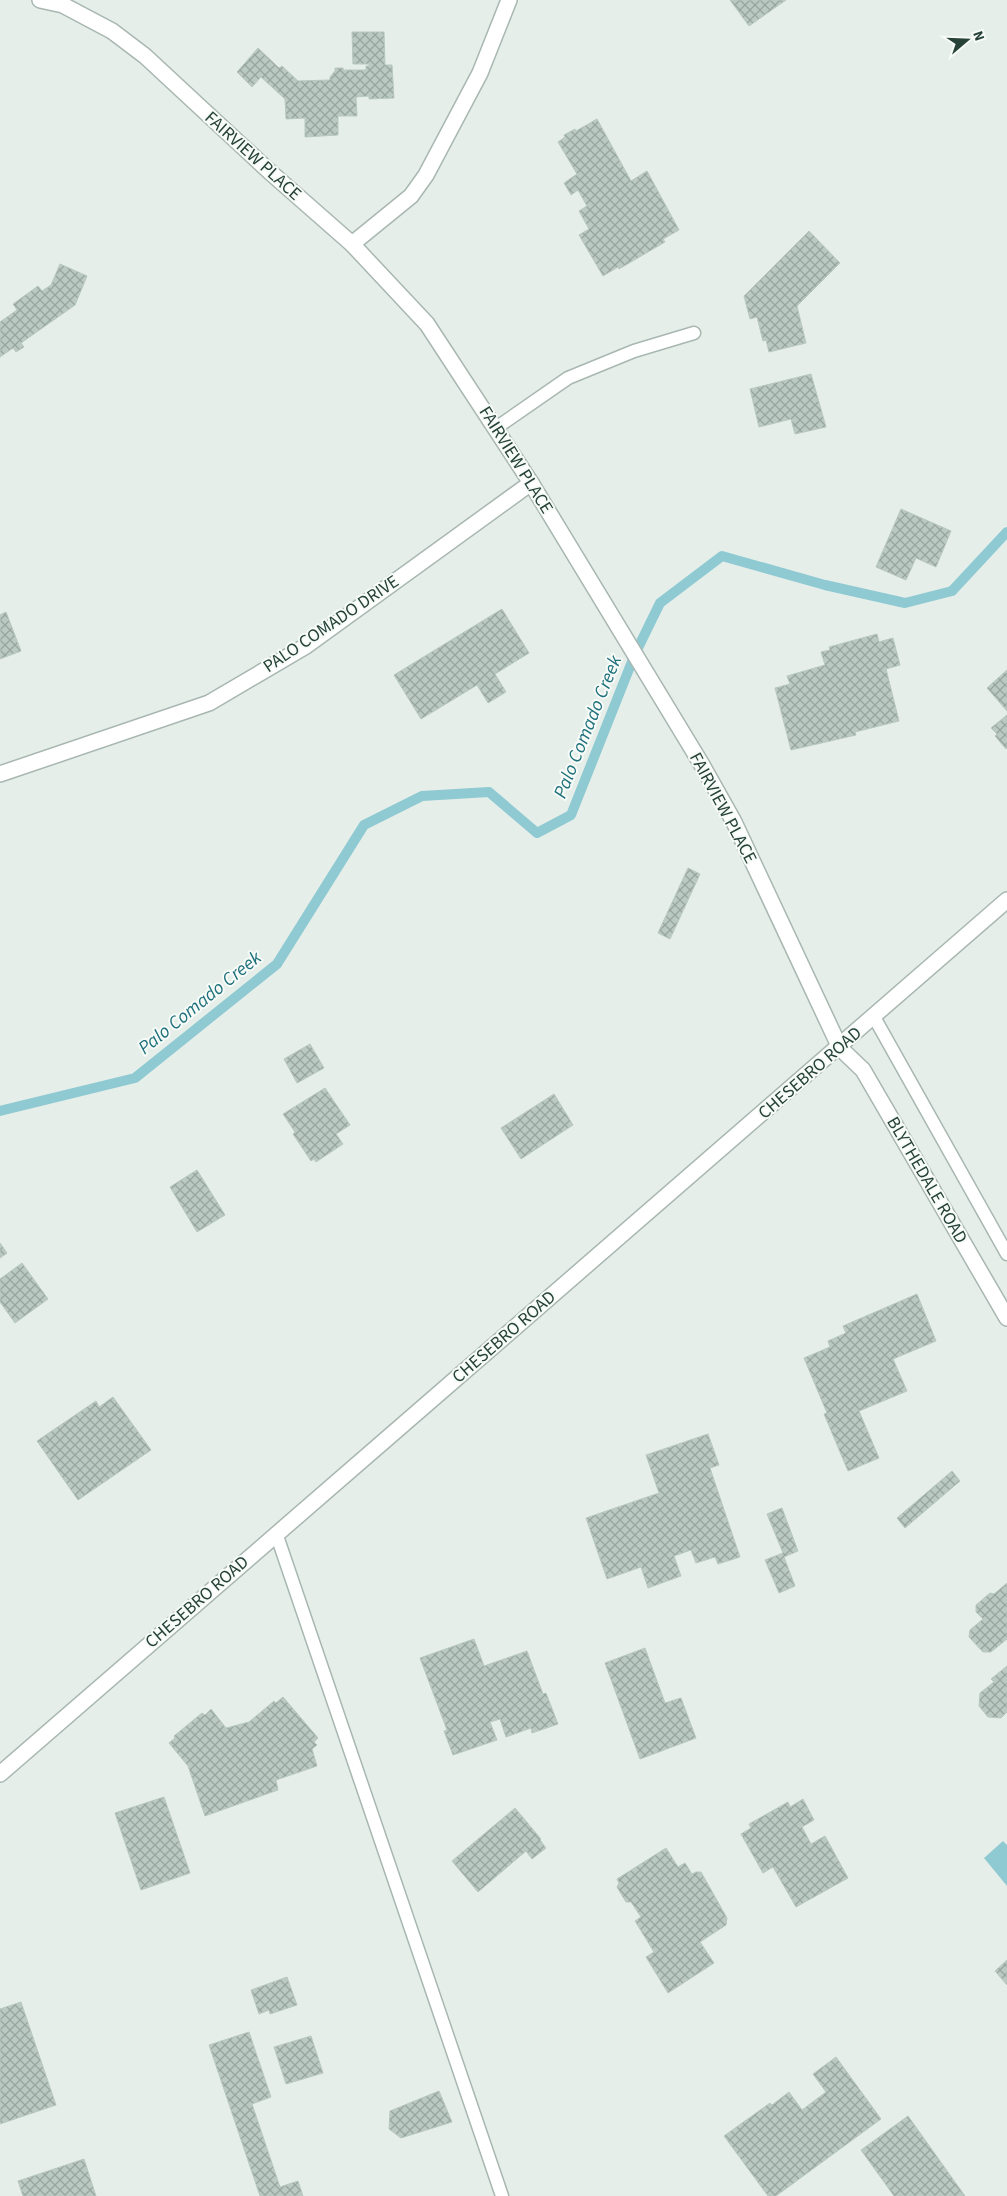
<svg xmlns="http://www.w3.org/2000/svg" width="1007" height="2196" font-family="'Source Sans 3',sans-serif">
<defs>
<pattern id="building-cross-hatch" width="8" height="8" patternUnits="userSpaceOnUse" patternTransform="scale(1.25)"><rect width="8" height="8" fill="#bbc9c3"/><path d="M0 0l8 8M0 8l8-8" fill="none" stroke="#98a59f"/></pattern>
</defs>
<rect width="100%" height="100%" fill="#e6eeea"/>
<polygon fill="#8fcad2" points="1003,1841 1007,1845 1007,1886 984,1858"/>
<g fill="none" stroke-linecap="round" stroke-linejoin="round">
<polyline stroke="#8fcad2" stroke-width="10" points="0,1111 135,1078 277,964 364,825 422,796 489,792 537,833 571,815 635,654 660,603 722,556 825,585 905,603 952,591 1007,532"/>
</g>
<g fill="url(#building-cross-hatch)" stroke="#b8c8c1">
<polygon points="730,0 786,0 749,26"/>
<polygon points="352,32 384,32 385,65 392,65 394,98 369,99 369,96 356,97 357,116 338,116 338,135 305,137 305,118 286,119 285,99 261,77 252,87 237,72 258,48 279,68 282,66 298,81 330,80 330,77 335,71 335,68 343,68 345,72 345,70 366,70 366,66 369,66 369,64 353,64"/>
<polygon points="597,119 631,181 647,171 679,230 663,239 665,242 619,269 618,267 603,276 579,235 589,229 579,211 587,206 578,190 571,195 564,183 577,174 558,142 565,137 564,135 575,129 576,131"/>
<polygon points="809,231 840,263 797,306 806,343 769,352 766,340 763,341 757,317 750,319 744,296"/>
<polygon points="60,264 87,276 75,305 21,343 24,347 16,352 13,348 0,357 0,322 17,310 13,304 38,286 42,291 51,285"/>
<polygon points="811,374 826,427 795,434 791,419 759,427 750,389"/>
<polygon points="901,509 951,531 936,567 916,558 906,580 876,567"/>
<polygon points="502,609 529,653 495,674 506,692 488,703 477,685 421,719 394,675"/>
<polygon points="6,612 21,651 0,659 0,615"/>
<polygon points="877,634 879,642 893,638 900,665 886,669 899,721 855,732 856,735 791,750 775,688 790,684 787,676 825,665 821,652 830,650 829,647"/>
<polygon points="1007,670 1007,711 987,688"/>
<polygon points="1007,715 1007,748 1006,749 995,736 997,734 991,728"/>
<polygon points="688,868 700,874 670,939 658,933"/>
<polygon points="310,1044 324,1068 297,1083 284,1059"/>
<polygon points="325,1088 350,1125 336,1134 343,1144 316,1162 314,1159 311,1161 293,1134 295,1132 283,1114"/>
<polygon points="554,1094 573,1125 521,1159 501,1128"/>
<polygon points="197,1170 225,1215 197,1232 170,1187"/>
<polygon points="0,1243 7,1253 0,1258"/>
<polygon points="22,1263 48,1299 15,1323 0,1302 0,1279"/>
<polygon points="917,1294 936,1341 893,1359 907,1391 859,1411 879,1458 848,1471 824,1414 827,1413 804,1358 830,1347 828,1341 846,1333 843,1326"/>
<polygon points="113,1397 151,1450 78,1500 37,1441 96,1401 99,1407"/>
<polygon points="708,1434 719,1465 710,1468 740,1557 718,1564 715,1557 696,1563 691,1550 674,1556 681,1576 648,1588 641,1567 607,1579 586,1518 659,1493 646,1455"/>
<polygon points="952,1471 960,1481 905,1528 897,1518"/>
<polygon points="782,1508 798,1551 784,1557 795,1586 779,1593 765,1560 783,1553 767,1514"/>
<polygon points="1007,1583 1007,1639 991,1652 983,1652 969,1637 970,1630 983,1619 976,1612 976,1605 990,1593 994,1594"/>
<polygon points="474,1639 484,1666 527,1651 543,1694 546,1693 558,1724 532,1733 531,1728 506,1737 500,1719 490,1722 497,1740 453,1755 444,1731 447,1730 420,1658"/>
<polygon points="645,1648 665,1703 681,1698 696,1738 640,1759 605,1663"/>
<polygon points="1007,1666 1007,1712 1001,1718 988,1717 979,1706 980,1693 994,1682 991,1679"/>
<polygon points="283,1697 318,1738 314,1742 317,1745 312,1749 317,1766 276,1780 278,1790 205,1816 188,1766 169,1743 175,1738 174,1736 202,1713 205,1715 211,1709 226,1728 249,1722 274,1701 276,1703"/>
<polygon points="164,1797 190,1873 141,1890 115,1813"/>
<polygon points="803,1799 814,1820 802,1827 811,1844 825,1836 848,1878 796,1907 773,1867 763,1873 741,1834 751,1828 749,1824 788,1802 790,1807"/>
<polygon points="515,1808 541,1839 540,1840 546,1848 532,1859 526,1851 478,1892 452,1861"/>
<polygon points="666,1848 678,1867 685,1863 692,1874 696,1872 701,1872 727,1918 726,1925 700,1942 714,1963 668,1993 646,1957 654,1952 635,1921 641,1917 631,1902 626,1902 617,1887 619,1883 617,1879"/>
<polygon points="1007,1960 1007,1985 995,1971"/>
<polygon points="287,1977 297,2005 270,2014 269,2010 259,2014 251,1990"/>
<polygon points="21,2002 56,2105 0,2124 0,2009"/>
<polygon points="249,2032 271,2097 252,2104 280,2187 298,2181 303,2196 260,2196 209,2045"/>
<polygon points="311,2036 323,2073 286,2084 274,2047"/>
<polygon points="836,2057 881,2119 776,2196 768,2196 724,2136 770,2103 772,2105 789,2092 802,2110 826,2092 813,2074"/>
<polygon points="439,2091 452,2122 401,2138 389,2129 390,2111"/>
<polygon points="908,2116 965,2196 894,2196 861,2150"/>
<polygon points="84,2159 96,2196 23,2196 18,2181"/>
</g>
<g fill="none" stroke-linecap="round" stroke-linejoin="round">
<defs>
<g id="lane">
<polyline points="496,428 568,378 634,351 694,333"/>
<polyline points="874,1017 1007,1254"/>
<polyline points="276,1533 502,2196"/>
</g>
<g id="street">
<polyline points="40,0 63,5 112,31 145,56 270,172 352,244 427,324 531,483 702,765 734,822 840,1048 863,1070 1007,1318"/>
<polyline points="352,244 411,196 426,175 480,73 509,0"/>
<polyline points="0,774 209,703 306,646 531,483"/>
<path d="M0 1774C335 1482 673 1193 1007 900"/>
</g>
</defs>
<use href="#lane" stroke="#a8b7b1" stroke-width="15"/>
<use href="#street" stroke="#a8b7b1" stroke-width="18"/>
<use href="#lane" stroke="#fff" stroke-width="12"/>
<use href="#street" stroke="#fff" stroke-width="15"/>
</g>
<g text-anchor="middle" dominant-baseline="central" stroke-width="4" stroke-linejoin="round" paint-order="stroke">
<g font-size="18" fill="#254138" stroke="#f7fbf8">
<text transform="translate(253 156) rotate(42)">FAIRVIEW PLACE</text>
<text transform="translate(516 460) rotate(58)">FAIRVIEW PLACE</text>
<text transform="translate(331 624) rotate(-34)">PALO COMADO DRIVE</text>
<text transform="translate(723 808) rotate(62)">FAIRVIEW PLACE</text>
<text transform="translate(810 1073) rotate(-41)">CHESEBRO ROAD</text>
<text transform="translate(927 1180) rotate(60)">BLYTHEDALE ROAD</text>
<text transform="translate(504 1337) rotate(-41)">CHESEBRO ROAD</text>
<text transform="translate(197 1602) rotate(-41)">CHESEBRO ROAD</text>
</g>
<g font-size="19" font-style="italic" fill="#1f717c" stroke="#f7fbf8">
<text transform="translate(588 727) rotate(-68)">Palo Comado Creek</text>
<text transform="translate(200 1003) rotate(-39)">Palo Comado Creek</text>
</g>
</g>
<g transform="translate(967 40) rotate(71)" stroke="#f7fbf8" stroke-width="4" paint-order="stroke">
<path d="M0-4L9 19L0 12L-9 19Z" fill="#254138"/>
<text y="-8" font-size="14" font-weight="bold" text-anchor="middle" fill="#254138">N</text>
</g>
</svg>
